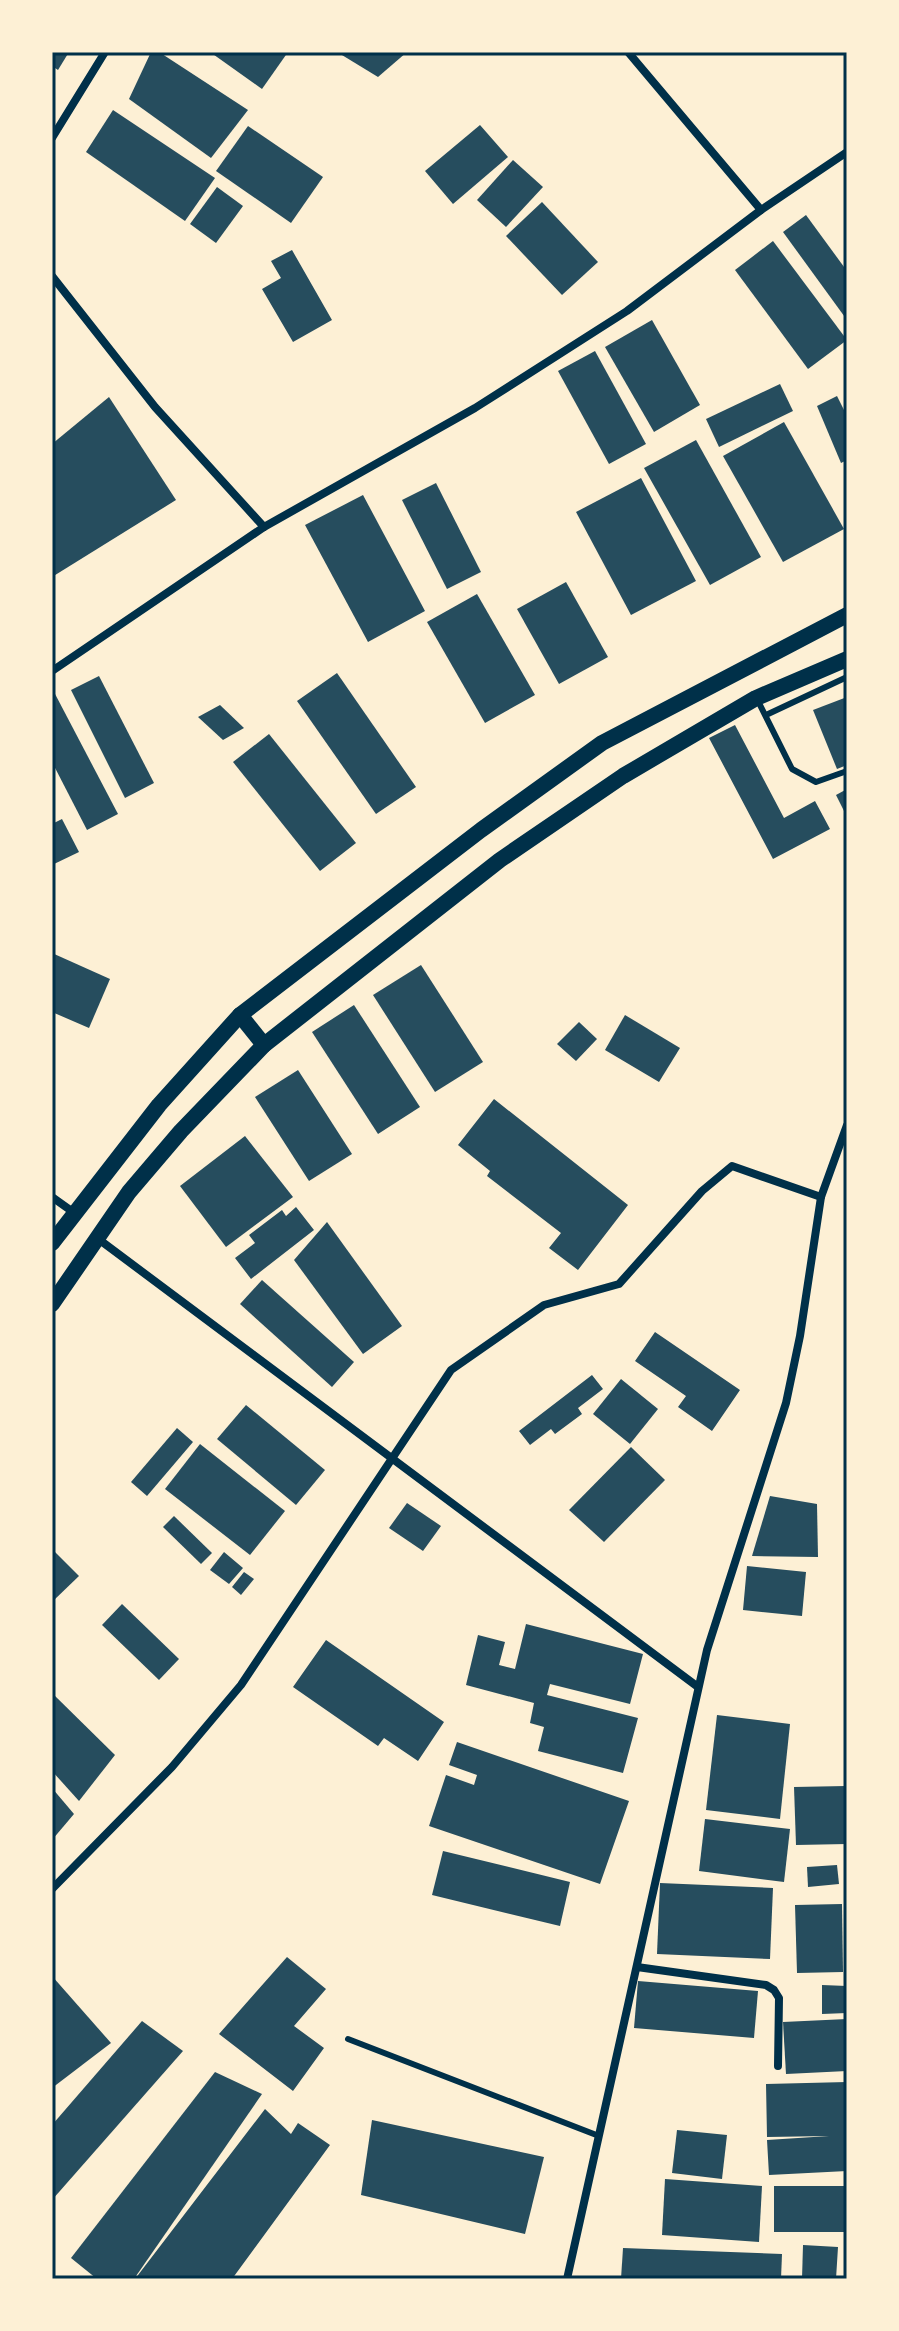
<svg xmlns="http://www.w3.org/2000/svg" width="899" height="2331" font-family="Signika,sans-serif">
<rect width="100%" height="100%" fill="#fdf0d5"/>
<g fill="#264d5e">
<polygon points="52,52 69,52 58,70 52,66"/>
<polygon points="151,52 159,52 248,110 211,158 129,99"/>
<polygon points="210,52 288,52 262,89"/>
<polygon points="337,52 407,52 378,77"/>
<polygon points="113,110 215,178 185,221 86,152"/>
<polygon points="480,125 508,157 453,204 425,171"/>
<polygon points="248,126 323,177 291,223 216,171"/>
<polygon points="513,160 543,187 506,227 477,200"/>
<polygon points="217,187 243,206 216,243 190,224"/>
<polygon points="542,202 598,262 562,295 506,236"/>
<polygon points="806,215 847,271 847,320 783,232"/>
<polygon points="773,241 847,340 808,369 735,270"/>
<polygon points="292,250 332,320 293,342 262,289 281,278 271,261"/>
<polygon points="652,320 700,405 654,432 605,347"/>
<polygon points="595,351 646,444 609,464 558,371"/>
<polygon points="780,384 793,411 719,447 706,419"/>
<polygon points="837,396 847,416 847,460 841,463 817,406"/>
<polygon points="109,397 176,500 52,577 52,444"/>
<polygon points="784,422 844,529 783,562 723,456"/>
<polygon points="696,440 761,557 710,585 644,468"/>
<polygon points="641,478 696,581 631,615 576,512"/>
<polygon points="436,483 481,572 447,589 402,500"/>
<polygon points="363,495 425,611 368,642 305,525"/>
<polygon points="566,582 608,657 559,684 517,609"/>
<polygon points="477,594 535,695 485,723 427,622"/>
<polygon points="337,673 416,787 376,814 297,701"/>
<polygon points="99,676 154,783 125,798 71,690"/>
<polygon points="54,692 118,814 87,830 52,762"/>
<polygon points="847,697 847,765 837,769 813,710"/>
<polygon points="220,705 244,728 223,740 198,717"/>
<polygon points="735,725 784,818 815,801 830,829 773,859 709,738"/>
<polygon points="269,734 356,843 320,871 233,762"/>
<polygon points="847,789 847,817 836,795"/>
<polygon points="62,819 79,852 52,865 52,824"/>
<polygon points="52,953 110,979 89,1028 52,1012"/>
<polygon points="421,965 483,1062 435,1092 373,995"/>
<polygon points="354,1005 420,1107 378,1134 312,1032"/>
<polygon points="625,1015 680,1048 659,1082 605,1050"/>
<polygon points="579,1022 597,1039 576,1061 557,1044"/>
<polygon points="298,1070 352,1154 309,1181 255,1097"/>
<polygon points="494,1099 628,1205 578,1270 549,1248 561,1233 487,1176 490,1171 458,1145"/>
<polygon points="245,1136 293,1197 226,1247 180,1186"/>
<polygon points="296,1207 314,1230 251,1279 235,1258 255,1243 249,1235 282,1210 286,1216"/>
<polygon points="327,1222 402,1326 363,1354 294,1260"/>
<polygon points="262,1280 354,1362 332,1387 240,1304"/>
<polygon points="655,1332 740,1390 712,1431 678,1407 686,1396 635,1361"/>
<polygon points="592,1375 603,1389 578,1408 582,1414 555,1434 551,1429 530,1445 519,1431"/>
<polygon points="621,1379 658,1409 630,1444 593,1414"/>
<polygon points="246,1405 325,1470 296,1505 217,1439"/>
<polygon points="177,1428 193,1442 147,1496 131,1482"/>
<polygon points="200,1444 285,1511 250,1555 165,1489"/>
<polygon points="631,1447 665,1480 604,1542 569,1510"/>
<polygon points="770,1496 817,1504 818,1557 752,1556"/>
<polygon points="407,1503 441,1526 423,1551 389,1528"/>
<polygon points="174,1516 212,1553 201,1564 163,1527"/>
<polygon points="52,1549 79,1576 52,1602"/>
<polygon points="224,1552 243,1568 229,1584 210,1570"/>
<polygon points="747,1566 806,1572 802,1616 743,1610"/>
<polygon points="244,1572 254,1579 241,1595 232,1587"/>
<polygon points="122,1604 179,1659 159,1680 102,1625"/>
<polygon points="526,1624 643,1654 630,1704 550,1684 547,1695 638,1718 623,1773 538,1751 544,1727 530,1723 534,1703 466,1685 478,1635 505,1642 499,1665 515,1669"/>
<polygon points="326,1640 444,1722 418,1761 384,1738 378,1746 293,1687"/>
<polygon points="52,1693 115,1755 79,1801 52,1771"/>
<polygon points="717,1715 790,1724 780,1819 706,1810"/>
<polygon points="457,1742 629,1801 600,1884 429,1826 446,1775 474,1785 477,1775 449,1765"/>
<polygon points="846,1786 847,1844 796,1845 794,1787"/>
<polygon points="52,1788 74,1814 52,1840"/>
<polygon points="705,1819 790,1829 784,1882 699,1871"/>
<polygon points="443,1851 570,1882 560,1926 432,1895"/>
<polygon points="837,1865 839,1884 808,1887 807,1867"/>
<polygon points="660,1883 773,1888 770,1959 657,1954"/>
<polygon points="842,1904 843,1972 797,1973 795,1905"/>
<polygon points="287,1957 326,1989 294,2026 324,2048 293,2091 219,2034"/>
<polygon points="52,1976 111,2043 52,2088"/>
<polygon points="638,1981 758,1991 754,2038 634,2028"/>
<polygon points="822,1985 847,1986 847,2013 822,2014"/>
<polygon points="847,2019 847,2071 786,2074 783,2022"/>
<polygon points="142,2021 183,2051 52,2200 52,2125"/>
<polygon points="215,2072 262,2094 134,2279 97,2279 71,2258"/>
<polygon points="847,2082 847,2171 769,2175 767,2140 829,2136 767,2137 766,2084"/>
<polygon points="265,2109 291,2134 298,2123 330,2145 232,2279 135,2279"/>
<polygon points="372,2120 544,2157 525,2234 361,2195"/>
<polygon points="677,2130 727,2135 722,2179 672,2173"/>
<polygon points="665,2179 762,2186 759,2242 662,2235"/>
<rect x="774" y="2186" width="71" height="46"/>
<polygon points="803,2245 838,2247 836,2279 802,2279"/>
<polygon points="623,2248 782,2254 781,2279 621,2279"/>
</g>
<g fill="none" stroke-linecap="round" stroke-linejoin="round">
<g stroke="#003049" stroke-width="6">
<polyline points="758,701 792,769 816,782 847,771"/>
<polyline points="766,715 847,677"/>
<polyline points="348,2039 599,2136"/>
</g>
<g stroke="#003049" stroke-width="8">
<polyline points="628,52 761,210"/>
<polyline points="52,138 105,52"/>
<polyline points="52,276 155,407 264,527"/>
<polyline points="52,671 264,527 475,408 627,311 761,210 847,152"/>
<polyline points="52,1197 73,1212"/>
<polyline points="97,1238 698,1687"/>
<polyline points="52,1889 172,1767 241,1685 451,1370 544,1305 619,1284 702,1191 732,1166 821,1197"/>
<polyline points="637,1967 766,1985 774,1990 779,1998 778,2066"/>
<polyline points="567,2279 707,1650 786,1403 800,1336 821,1197 847,1125"/>
</g>
<g stroke="#003049" stroke-width="16">
<polyline points="240,1015 264,1045"/>
<polyline points="52,1243 159,1105 240,1015 481,830 602,743 847,615"/>
<polyline points="52,1304 129,1192 181,1131 264,1045 500,860 623,776 756,698 847,659"/>
</g>
</g>
<rect width="899" height="2331" fill="none" stroke="#fdf0d5" stroke-width="108"/>
<rect x="54" y="54" width="791" height="2223" fill="none" stroke="#003049" stroke-width="3"/>
</svg>
